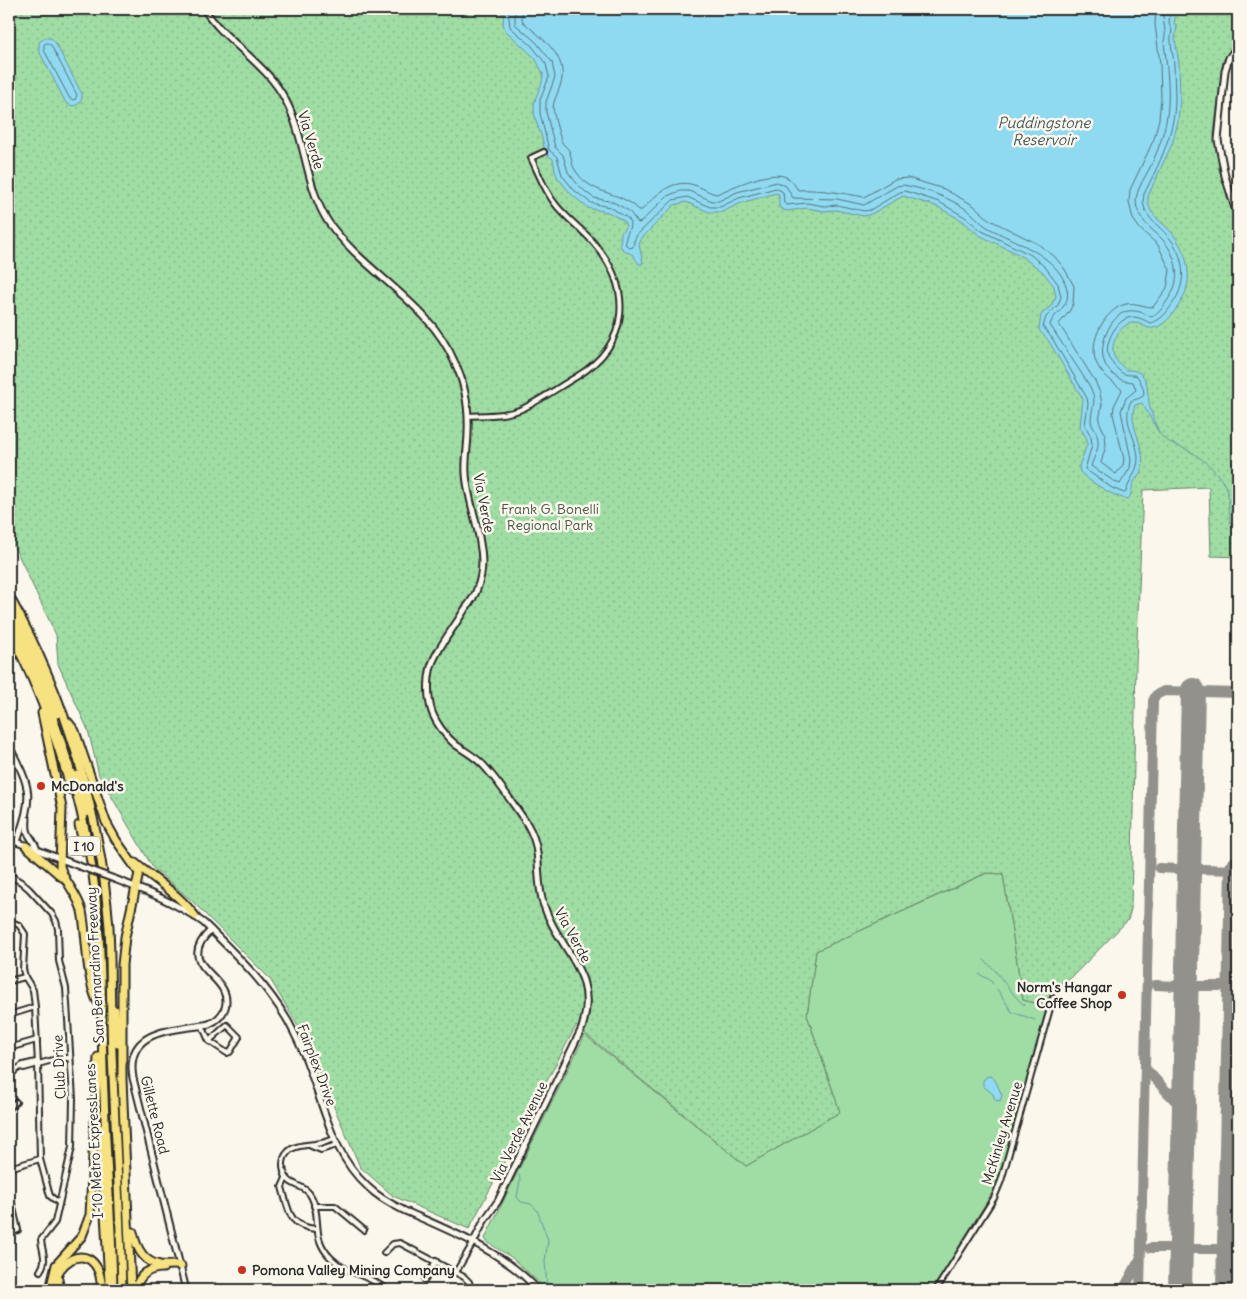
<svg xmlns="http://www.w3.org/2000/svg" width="1247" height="1299" font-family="Delius,sans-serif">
<defs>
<pattern id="park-dots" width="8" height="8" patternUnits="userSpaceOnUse" patternTransform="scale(1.25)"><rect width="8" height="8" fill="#9fdda4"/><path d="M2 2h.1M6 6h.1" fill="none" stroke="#89be8d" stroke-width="1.8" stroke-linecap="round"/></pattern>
</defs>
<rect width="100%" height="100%" fill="#fbf7ec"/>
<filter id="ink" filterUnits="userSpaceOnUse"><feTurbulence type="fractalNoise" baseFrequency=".02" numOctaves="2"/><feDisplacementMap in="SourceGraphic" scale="10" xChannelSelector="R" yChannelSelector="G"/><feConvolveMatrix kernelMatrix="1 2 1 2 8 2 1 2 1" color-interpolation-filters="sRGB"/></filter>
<g filter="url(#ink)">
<polygon fill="#9fdda4" stroke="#658468" points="987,873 1003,874 1023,1000 1047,1006 1006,1162 996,1187 932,1290 547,1290 511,1257 487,1242 485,1238 585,1035 746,1166 840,1112 807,1015 816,951"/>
<polygon fill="url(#park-dots)" stroke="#658468" points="9,9 1238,9 1238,44 1223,60 1214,135 1219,169 1238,226 1238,557 1211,556 1209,487 1143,490 1136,664 1131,909 1128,920 1064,985 1054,981 1047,1006 1023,1000 1003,874 986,873 816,951 807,1015 840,1112 746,1166 576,1026 469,1229 393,1196 360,1167 301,1031 270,979 192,901 153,868 99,775 88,730 58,664 56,635 16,550 9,539"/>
<g fill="#90daf1" stroke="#6894a2">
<path d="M504 9H1176L1174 25H1177L1175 39 1179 63 1180 98 1178 122 1172 144 1148 196C1146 214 1162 221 1172 233 1186 250 1194 277 1183 298 1177 308 1167 325 1154 328 1147 330 1141 322 1133 323 1120 323 1109 345 1114 356 1116 362 1122 366 1126 370 1151 369 1146 390 1150 408 1152 415 1155 423 1158 431L1142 403 1135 405C1127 425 1146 445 1142 467 1141 474 1136 478 1133 484 1131 490 1132 495 1128 499 1115 498 1089 481 1080 472L1079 466 1087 445V439L1080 427 1083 399 1048 340 1039 330 1041 315 1051 306 1056 297 1054 286 1042 271 1018 254 979 235 963 221 936 206 903 196 871 214 864 216 836 210 823 211 807 208 787 211 781 209 779 206V194L776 193 741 203 722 212H709L686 202 674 205 641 239 639 245 643 262 642 264H639L633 255 622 249 620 244 621 233 626 226 624 221 608 212 588 208 571 194 558 178 555 171 553 159 544 152C545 136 533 123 534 106 535 94 544 85 543 73L535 58 505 30 503 24Z"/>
<path d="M45 38H51L55 42 82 94C83 104 74 109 66 103L39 51V42Z"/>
<path d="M988 1076 992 1077C997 1081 998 1088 1002 1095L1000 1101 995 1100 993 1094 983 1086V1080Z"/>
</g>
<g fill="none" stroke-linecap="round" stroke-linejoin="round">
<g stroke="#53717a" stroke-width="1">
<path d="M508 9 510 27 532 46 546 64 549 77 540 100V113L549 150 557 157 562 175 574 190 591 203 610 207 629 219C633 229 623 235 626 245L630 248 633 247 634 241 637 235 673 200 687 197 710 207H720L739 198 776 188 783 192 784 203 787 205 807 203 824 206 837 205 864 211 870 210 900 192 905 191 939 202 965 217 982 231 1031 255 1046 268 1058 284 1061 297 1058 305 1046 317 1043 327 1052 338 1087 398 1088 404 1085 425 1091 437 1092 445 1085 469 1112 488 1124 493 1126 492C1129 480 1138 471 1138 458 1137 437 1121 422 1131 401 1133 400 1142 398 1143 396 1146 392 1140 380 1137 376 1132 374 1127 376 1122 373 1117 369 1112 364 1109 358 1103 345 1115 322 1128 318 1136 315 1144 320 1150 323 1161 321 1167 312 1173 303 1188 282 1185 255 1167 235 1155 222 1140 214 1144 194 1159 164 1175 133 1175 99 1175 88 1174 76 1174 64 1173 52 1169 42 1172 30L1169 24 1170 9"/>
<path d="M515 9V24L536 42 552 62 555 77 546 102V112L555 147 563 155 568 172 578 185 587 193 594 198 613 202 629 211 638 223 641 222 667 196 680 191H689L712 201H719L737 192 777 182 786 186 793 198 837 199 864 205 897 186 903 185C926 189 951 198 970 212 976 217 981 223 987 227 1013 242 1059 255 1067 289 1071 308 1054 311 1050 325L1089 385C1098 402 1092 404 1091 420 1091 426 1096 430 1097 435 1101 447 1094 456 1091 466L1115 482 1120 484 1130 468 1131 459 1121 411 1126 398 1136 390 1133 382C1130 381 1125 382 1122 380 1098 369 1099 345 1110 326 1114 319 1120 313 1128 311 1137 310 1144 313 1151 317 1160 314 1164 305 1169 298 1182 280 1177 255 1162 239 1151 228 1138 220 1136 203 1135 189 1148 174 1153 161 1159 148 1163 135 1166 122 1171 96 1167 68 1164 42 1164 38 1166 35 1165 31 1164 22 1162 18 1164 9"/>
<path d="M522 9V21C539 36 565 53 562 78 561 88 554 98 553 107 553 113 560 140 563 144 566 147 569 149 570 153 572 158 571 163 574 168 590 197 619 189 639 210H642C655 195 673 178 694 185 702 187 709 193 717 194 733 187 773 168 788 178 793 181 795 186 798 190 821 189 842 193 864 197L895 179 908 178 944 189 973 205 990 220 1038 244 1055 257 1064 268 1074 286 1073 304 1069 312 1059 324 1095 381 1100 393 1102 404 1099 421 1105 434 1106 445 1101 463 1116 474 1123 465 1124 459 1113 414 1114 406 1122 390C1113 381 1101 375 1096 362 1088 341 1105 309 1126 304 1136 302 1144 307 1153 307L1167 288 1170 270 1158 245 1140 229 1133 219 1129 202 1130 190 1154 139 1159 119 1161 98 1160 64 1155 24 1156 9"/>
<polygon points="47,43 51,45 77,95 75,100 70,99 44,50 44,45"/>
</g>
<g stroke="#6894a2" stroke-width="1">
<path d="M1158 431C1165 443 1173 443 1185 449 1200 456 1214 468 1223 482 1234 498 1223 522 1238 535"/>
<path d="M984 960C1000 973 1009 992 1024 1005"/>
<polyline points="979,974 990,980 993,984"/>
<polyline points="997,989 1012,1012 1035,1020"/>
<polyline points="519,1175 520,1180 517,1197 521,1202 531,1204 537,1210 548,1240 545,1261 547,1287"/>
</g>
<g stroke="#93918c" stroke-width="10">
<polygon points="1189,859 1194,866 1201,869 1193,873 1189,880 1185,873 1178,869 1185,865"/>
<polyline points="1159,868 1178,869"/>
<polyline points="1201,869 1238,870"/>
<polyline points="1156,985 1175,986"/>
<polyline points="1198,986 1223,986"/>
<polyline points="1186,997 1190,990 1198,986 1191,982 1187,972"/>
<polyline points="1186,997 1182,989 1175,986 1184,980 1187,972"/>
<path d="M1234 1003C1232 995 1232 989 1223 986L1230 984 1235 974"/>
<polyline points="1145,1068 1167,1092"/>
<polyline points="1184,1118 1181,1107 1167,1092 1172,1093 1179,1091 1185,1082"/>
<polyline points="1231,1189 1233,1195 1238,1196"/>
<polyline points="1230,1214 1233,1206 1238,1199"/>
<polyline points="1229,1239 1233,1245 1238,1250"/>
<polyline points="1150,1248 1170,1248"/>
<polyline points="1192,1249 1218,1249"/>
<polyline points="1181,1257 1187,1251 1192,1249 1187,1247 1181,1239"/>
<polyline points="1181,1258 1175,1251 1170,1248 1177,1245 1182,1238"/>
<polyline points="1229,1261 1226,1254 1218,1249 1225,1246 1229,1239"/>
<polyline points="1123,1290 1139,1261"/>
<polyline points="1140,1290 1153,701 1156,695 1164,691 1238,693"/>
</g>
<g stroke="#93918c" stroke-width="24">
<polyline points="1180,1290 1193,690"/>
<polyline points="1228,1290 1237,868"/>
</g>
<defs>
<g id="street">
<path d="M468 416C487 415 507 416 524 408 542 399 559 387 576 377 631 344 633 288 593 242 582 229 566 218 556 205 544 190 539 174 531 158L544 152"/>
<path d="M9 875 21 882 29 889 52 914 56 921 58 929 59 961 66 988 73 1099 72 1147 55 1222 41 1240C42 1252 48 1260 40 1271"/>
<polyline points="9,921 19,925 25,934 23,969 25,977 33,990 35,1007 38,1064 40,1159 50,1196 59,1203"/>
<polyline points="9,981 25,977"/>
<polyline points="9,1015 35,1007"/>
<polyline points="202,1025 209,1041 227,1053 230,1052 239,1037 227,1025 209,1041"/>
<polyline points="9,1048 37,1040"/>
<polyline points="9,1052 12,1062"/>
<polyline points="21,1067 24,1068 60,1058 70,1058"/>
<polyline points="9,1075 23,1065 36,1062 38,1064"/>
<polyline points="9,1108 16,1102"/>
<path d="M334 1139C320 1147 296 1142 288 1152 280 1160 282 1176 291 1182 299 1187 308 1188 312 1198 322 1219 310 1237 331 1258 346 1274 371 1275 387 1290"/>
<polyline points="311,1146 321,1150 337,1145"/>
<polyline points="9,1160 11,1167"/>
<polyline points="9,1168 40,1159"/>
<path d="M286 1178 282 1187C289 1211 288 1226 316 1229"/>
<polyline points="314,1206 335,1206 364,1230"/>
<polyline points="9,1233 18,1230 9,1190"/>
<polyline points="384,1253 393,1244 400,1243 464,1277 469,1282 471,1290"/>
<polyline points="456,1272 473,1243"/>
<polyline points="425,1280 436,1261"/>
<polyline points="936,1290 994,1198 1001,1181 1053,998"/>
</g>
<g id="secondary">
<path d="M204 9C227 44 267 63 286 101 306 139 306 190 329 223 366 274 430 303 455 363 465 384 469 408 468 432 468 445 465 459 466 473 467 496 477 520 480 543 483 558 483 574 477 589 475 596 470 603 465 609 455 626 442 642 434 659 427 673 427 697 432 712 436 723 446 737 456 745 466 752 476 757 484 766 499 782 511 801 523 818 545 848 534 872 543 903 558 951 600 971 582 1028L498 1201 484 1221 473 1243"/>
<polyline points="1238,45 1229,58 1225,71 1218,140 1225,176 1238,218"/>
<path d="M9 746C32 790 33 795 17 842"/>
<path d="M27 819C25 838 33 836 37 850"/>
<polyline points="9,839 79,866"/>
<path d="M117 880C148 892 177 903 204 923 234 953 266 983 288 1021 295 1034 302 1048 307 1062 324 1106 332 1155 368 1187 378 1197 391 1204 403 1210 450 1231 503 1251 538 1290"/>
<path d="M186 1290 133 1078C124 1027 175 1031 209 1024 216 1021 222 1016 225 1008 235 974 171 968 211 930"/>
</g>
<g id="highway">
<path d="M9 596C66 697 100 811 109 927 111 968 110 1010 112 1052 115 1131 120 1211 122 1290"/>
<polyline points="9,607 37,663 57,714"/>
<path d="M9 616C55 708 87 806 97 908 103 970 101 1032 104 1094 106 1159 112 1225 113 1290"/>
<path d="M9 631C36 681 56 736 71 790"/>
<path d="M42 713 62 808 60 866C64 882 78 894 82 911 88 941 85 973 97 1001"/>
<polyline points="68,722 75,731 106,822 116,840 139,873 125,937 122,965 122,1079 131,1290"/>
<polyline points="77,775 86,813"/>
<polyline points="79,825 85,851"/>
<polyline points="26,846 62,877"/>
<path d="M135 863C155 880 180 895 195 916"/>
<polyline points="115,1010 118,1044"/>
<polyline points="100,1128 109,1282"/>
<path d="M133 1232C136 1247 143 1262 160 1265 167 1266 174 1264 181 1266"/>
<polyline points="57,1274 60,1290"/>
<path d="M57 1275C65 1257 88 1248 98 1270 101 1276 101 1284 102 1290"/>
<polyline points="50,1290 56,1265 82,1236 90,1215 98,1057"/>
<path d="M135 1290C139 1275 148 1268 163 1268"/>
</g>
</defs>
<use href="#street" stroke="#2b2b2b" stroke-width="8"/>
<use href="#secondary" stroke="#2b2b2b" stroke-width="9"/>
<use href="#highway" stroke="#2b2b2b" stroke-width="11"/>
<use href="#street" stroke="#fbf7ec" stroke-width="4"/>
<use href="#secondary" stroke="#fbf7ec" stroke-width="5"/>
<use href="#highway" stroke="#f7e281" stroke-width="7"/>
<defs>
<polyline id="secondary-bridge" points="79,866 117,880"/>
</defs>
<use href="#secondary-bridge" stroke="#2b2b2b" stroke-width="9" stroke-linecap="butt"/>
<use href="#secondary-bridge" stroke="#fbf7ec" stroke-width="5"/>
</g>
</g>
<g fill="#c8321e" stroke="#fbf7ec" stroke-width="2">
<circle cx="41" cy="786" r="5"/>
<circle cx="1122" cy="995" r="5"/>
<circle cx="242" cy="1270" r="5"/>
</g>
<g text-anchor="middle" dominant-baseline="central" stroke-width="5" stroke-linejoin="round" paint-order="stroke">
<rect fill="#fbf7ec" stroke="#696865" stroke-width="1" x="68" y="836.5" width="32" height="19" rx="4"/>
<g font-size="12" font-weight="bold" fill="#2b2b2b">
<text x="84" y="846">I 10</text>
</g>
<g font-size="14" fill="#2b2b2b" stroke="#fbf7ec">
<text transform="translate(311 140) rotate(73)">Via Verde</text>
<text transform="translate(484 503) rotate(79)">Via Verde</text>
<text transform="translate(573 935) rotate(61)">Via Verde</text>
<text transform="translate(95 965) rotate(-93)">San Bernardino Freeway</text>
<text transform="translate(317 1065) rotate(69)">Fairplex Drive</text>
<text transform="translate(59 1067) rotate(-93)">Club Drive</text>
<text transform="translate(155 1115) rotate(76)">Gillette Road</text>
<text transform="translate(519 1132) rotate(-64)">Via Verde Avenue</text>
<text transform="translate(1002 1133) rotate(-73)">McKinley Avenue</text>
<text transform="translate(94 1141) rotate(-93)">I-10 Metro ExpressLanes</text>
</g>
<g font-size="14" fill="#485849" stroke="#fbf7ec">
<text x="550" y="509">Frank G. Bonelli<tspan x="550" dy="16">Regional Park</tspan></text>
</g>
<g font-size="14" font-weight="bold" fill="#2b2b2b" stroke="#fbf7ec" text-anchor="start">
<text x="51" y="786">McDonald's</text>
<text x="1112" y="987" text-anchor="end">Norm's Hangar<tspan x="1112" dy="16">Coffee Shop</tspan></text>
<text x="252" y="1270">Pomona Valley Mining Company</text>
</g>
<g font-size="15" font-style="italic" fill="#44575c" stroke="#fbf7ec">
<text x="1044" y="122">Puddingstone<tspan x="1044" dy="17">Reservoir</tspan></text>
</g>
</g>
<rect width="1247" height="1299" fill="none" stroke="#fbf7ec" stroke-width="30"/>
<rect x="15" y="15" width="1217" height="1269" fill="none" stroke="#2b2b2b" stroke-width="2" filter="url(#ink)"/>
</svg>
